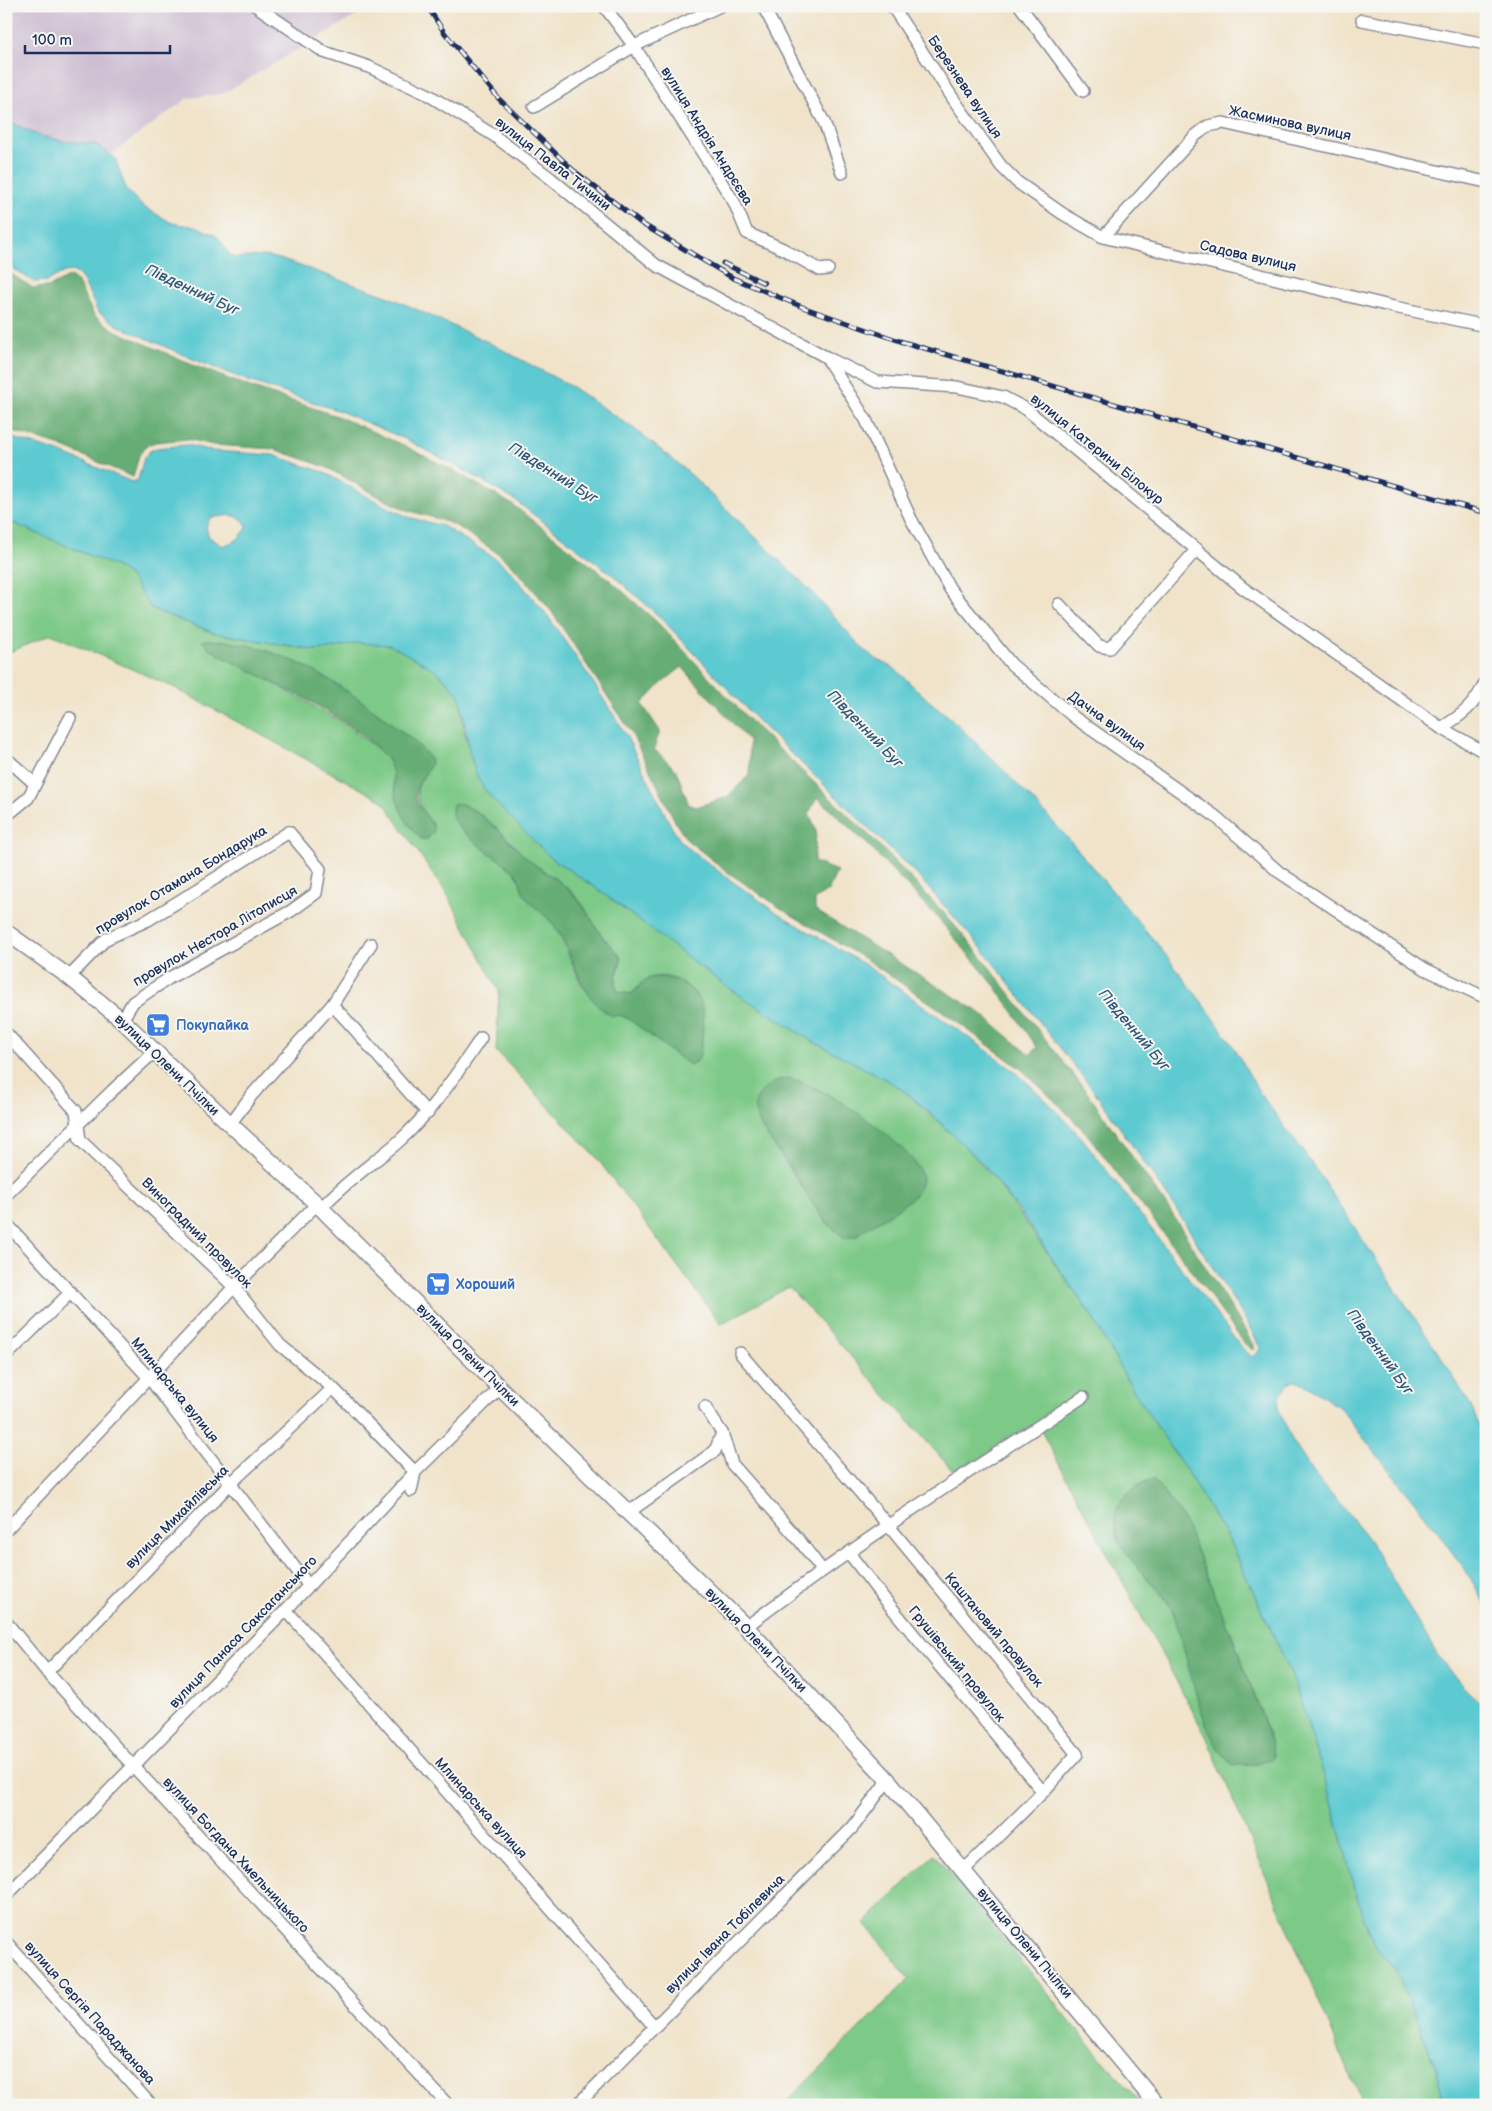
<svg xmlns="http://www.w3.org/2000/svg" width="1492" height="2111" font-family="'Balsamiq Sans',sans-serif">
<rect width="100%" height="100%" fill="#f6f6f2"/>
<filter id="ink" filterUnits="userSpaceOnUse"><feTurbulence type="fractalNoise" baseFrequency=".02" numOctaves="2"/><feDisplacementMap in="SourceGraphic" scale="10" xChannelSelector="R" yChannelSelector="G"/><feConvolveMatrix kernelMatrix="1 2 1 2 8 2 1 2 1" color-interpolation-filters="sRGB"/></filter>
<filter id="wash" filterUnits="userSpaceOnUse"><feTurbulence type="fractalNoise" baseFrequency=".0096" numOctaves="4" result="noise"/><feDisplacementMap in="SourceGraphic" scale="20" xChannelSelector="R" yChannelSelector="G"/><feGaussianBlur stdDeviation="1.12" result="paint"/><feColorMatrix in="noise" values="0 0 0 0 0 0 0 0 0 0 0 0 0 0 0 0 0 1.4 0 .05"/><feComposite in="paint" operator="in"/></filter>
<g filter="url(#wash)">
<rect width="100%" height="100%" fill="#f0e3c9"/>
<polygon fill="#cdbed2" points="6,6 361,6 364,11 222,94 188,98 110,155 96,144 62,141 37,135 6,120"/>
<g fill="#7dc987" stroke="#4c7c72" fill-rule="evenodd">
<path d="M6 520 117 567 131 577 150 607 162 613 215 633 314 650 329 649 358 643 390 645 434 669 445 679 458 694 461 701 464 730 477 776 494 801 551 858 592 885 726 986 812 1041 889 1081 904 1091 961 1142 995 1179 1091 1315 1133 1390 1184 1467 1231 1544 1292 1675 1322 1769 1362 1914 1376 1947 1395 1970 1401 1981 1434 2063 1445 2105H1363L1206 1736 1040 1429 953 1471 789 1287 721 1324 596 1157 496 1051 499 991 447 894 383 801 173 687 51 634 8 653 6 652ZM220 640 262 650 284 657 308 668 331 681 378 713 415 742 431 765C410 792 415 800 433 826L428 839H421L394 784 393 768 384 755 373 745 340 721 261 676ZM466 806 496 827 526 858 570 890 583 905 601 935 620 955 621 962 616 978V989L618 992 631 994C637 991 639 983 645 980 662 971 682 980 694 992L685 1062 629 1019 620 1015 615 1016 582 986 560 935 550 920 528 899 516 873 460 829 453 818 452 807ZM788 1078 820 1091 877 1127 916 1165 871 1224 856 1236 845 1238 817 1208 770 1140 755 1112ZM1153 1479 1179 1512 1186 1526 1234 1641 1268 1731 1272 1743 1258 1764C1235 1767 1229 1766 1217 1745L1173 1611C1162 1590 1112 1547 1115 1524 1116 1519 1121 1512 1123 1506 1130 1491 1136 1484 1153 1479Z"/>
<polygon points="934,1854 1093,2049 1143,2105 783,2105 909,1979 865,1923"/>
</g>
<g fill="#66ad74" stroke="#406e69" fill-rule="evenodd">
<path d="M6 271 33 288 49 287 71 276 78 283 94 316 116 331 193 365 247 386 337 416 403 445 454 471 513 505 611 581 658 623 754 725 872 838 944 913 979 954 1089 1095 1171 1212 1243 1327 1253 1345V1350L1245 1344 1230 1324 1193 1272 1087 1134 1056 1102 1021 1069 938 1008 867 960 785 911 729 873 687 840 677 825 631 732 552 612 515 568 499 554 458 527 445 521 410 511 387 501 326 467 274 449 213 445 188 439 155 442 146 446 139 455 133 477 61 446 6 429ZM682 667 749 741 750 774 727 797 696 807 689 805 676 770 654 749 660 731 642 704 662 683ZM817 797 869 846 937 917 995 986 1037 1047 1030 1055 979 1012 815 910V899L828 891 837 871 814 862 816 831 809 813Z"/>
<path d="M208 640C277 642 339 682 392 724 406 735 421 745 431 760 430 774 413 782 416 799 419 812 436 821 433 834L425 840C419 838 415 833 411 827 404 819 399 808 396 797 392 781 396 768 383 754 349 718 295 694 251 671 236 663 214 655 202 641Z"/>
<path d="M454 803C477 802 513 847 531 862 544 872 560 880 571 892 585 906 591 920 602 936 607 944 617 949 621 959 619 970 612 981 618 992L631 994C639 990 641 980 651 978 674 973 699 988 703 1012 704 1021 703 1030 702 1039 701 1047 701 1054 697 1061L690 1065 685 1062 629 1019 620 1015 612 1016C576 995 577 957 555 927 547 915 532 907 524 894 520 887 521 879 515 873 502 858 440 827 454 803Z"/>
<path d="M788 1078C820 1083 910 1143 921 1174 923 1179 921 1184 919 1189 914 1202 870 1225 856 1236L845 1238C820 1222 805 1190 789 1166 779 1151 757 1127 755 1110 753 1093 774 1080 788 1078Z"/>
<path d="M1153 1479 1179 1512 1186 1526 1234 1641 1272 1743 1273 1758 1258 1764 1234 1765C1202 1748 1186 1647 1173 1612 1163 1584 1118 1560 1115 1525 1113 1502 1133 1485 1153 1479Z"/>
</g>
<path fill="#5dcad2" stroke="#3c7c98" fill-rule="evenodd" d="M6 120 37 135 62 141 96 144 115 158 126 189 142 206 172 223 197 227 217 236 230 255 235 258 265 256 280 259 387 296 488 342 572 387 633 428 687 471 808 588 862 648 876 659 895 669 928 700 954 721 1029 796 1065 835 1158 945 1210 1013 1232 1044 1259 1092 1313 1165 1446 1365 1470 1404 1486 1442V1606L1468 1574 1431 1523 1339 1407 1304 1384 1295 1381 1289 1383 1279 1398 1278 1408 1292 1440 1316 1477 1347 1511 1377 1553 1438 1656 1453 1675 1485 1708 1486 1725 1482 1740 1486 1757V2105H1445L1434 2063 1401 1981 1395 1970 1376 1947 1362 1914 1322 1769 1292 1675 1231 1544 1184 1467 1133 1390 1091 1315 1018 1209 983 1164 925 1108 904 1091 889 1081 812 1041 726 986 592 885 551 858 494 801 483 787 477 776 469 750 461 701 458 694 445 679 434 669 390 645 358 643 329 649 314 650 215 633 162 613 150 607 131 577 117 567 6 520V436L59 452 132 482 138 480 144 458 150 451 157 448 187 445 213 451 273 455 323 472 385 506 408 517 443 526 496 559 511 572 547 615 591 679 626 735 672 828 682 843 726 877 782 916 864 964 982 1047 1017 1073 1052 1106 1082 1138 1241 1347 1252 1357 1258 1353 1260 1348 1248 1324 1176 1209 1137 1152 1094 1091 983 950 917 875 758 721 662 619 614 576 516 501 457 466 405 439 340 411 249 381 195 360 119 326 98 312 83 280 78 274 72 271 64 272 47 281 34 282 6 264ZM230 515C239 517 245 519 247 528L237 540 223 546 209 537 206 527 210 518Z"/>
</g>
<g filter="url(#ink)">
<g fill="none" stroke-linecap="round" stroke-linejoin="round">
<defs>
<g id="minor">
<polyline points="256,6 324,52 369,67 427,94 493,135 549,177 656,265 826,357 877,382 957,387 1003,397 1026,409 1243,588 1441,728 1486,753"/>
<polyline points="604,6 634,46 734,202 747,233 783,249 820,270 828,269"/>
<polyline points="763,6 824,122 842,173"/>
<polyline points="892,6 954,100 1001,166 1017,182 1063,214 1103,237 1394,307 1486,326"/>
<polyline points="1020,6 1083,91"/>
<polyline points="1362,20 1486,44"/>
<polyline points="534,107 634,46 720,6"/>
<polyline points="1103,237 1195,136 1208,126 1223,123 1486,182"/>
<polyline points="826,357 866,420 911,519 950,589 1011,664 1075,718 1215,816 1279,872 1425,969 1486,998"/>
<polyline points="1059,604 1099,646 1110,648 1197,549"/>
<path d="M1441 728C1464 714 1474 706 1486 681"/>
<polyline points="6,758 35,784"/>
<polyline points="6,816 28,798 70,718"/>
<polyline points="69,977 106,939 148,920 181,900 289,832 320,869 316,893 291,911 171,977 133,1002 122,1020"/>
<path d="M332 1005C366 1039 394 1078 428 1113"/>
<polyline points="6,1033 76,1111 80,1140 234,1287 280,1345 333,1388 415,1472 411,1491"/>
<polyline points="230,1124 251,1096 332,1005 371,944"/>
<polyline points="6,1195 112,1091 154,1052"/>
<path d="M321 1208C344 1183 371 1165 397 1143 431 1113 455 1076 481 1038"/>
<polyline points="6,1223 149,1378 309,1586"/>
<polyline points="740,1353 888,1525 1077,1754 1043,1792 964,1870"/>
<polyline points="6,1356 71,1292"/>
<polyline points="705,1407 722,1433 732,1464 799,1540 822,1570"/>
<polyline points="629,1512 715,1451 722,1433"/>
<polyline points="6,1530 234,1287 317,1204"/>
<polyline points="849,1553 878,1591 1043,1792"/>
<polyline points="286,1610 654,2026"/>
<polyline points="6,1622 47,1672 133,1766 448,2105"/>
<path d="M746 1627C854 1545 969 1472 1083 1397"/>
<polyline points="47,1672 230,1484 333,1388"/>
<polyline points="6,1896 286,1610 415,1472 500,1388"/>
<polyline points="6,1942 151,2105"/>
<polyline points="577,2105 853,1827 888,1780"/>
</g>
<polyline id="tertiary" points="6,932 69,977 122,1020 230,1124 317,1204 500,1388 746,1627 888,1780 1157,2105"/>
</defs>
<use href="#minor" stroke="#868994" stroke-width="14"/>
<use href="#tertiary" stroke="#868994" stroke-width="18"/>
<use href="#minor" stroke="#fff" stroke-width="11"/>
<use href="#tertiary" stroke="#fff" stroke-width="15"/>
<defs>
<g id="rail">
<polyline points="427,6 444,32 499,99 573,170 642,224 733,278 805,308 900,341 1486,513"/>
<polyline points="723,263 764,283"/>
</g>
</defs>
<use href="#rail" stroke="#1b2f5e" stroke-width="5"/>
<use href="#rail" stroke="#f6f6f2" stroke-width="3" stroke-dasharray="9" stroke-linecap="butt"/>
</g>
</g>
<defs>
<symbol id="supermarket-square" viewBox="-11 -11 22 22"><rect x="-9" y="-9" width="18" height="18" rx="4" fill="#3f7fe0" stroke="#f6f6f2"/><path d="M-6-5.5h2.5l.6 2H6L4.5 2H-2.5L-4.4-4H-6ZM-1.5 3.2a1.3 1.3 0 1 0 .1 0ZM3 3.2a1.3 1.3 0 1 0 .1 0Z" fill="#fff"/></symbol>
</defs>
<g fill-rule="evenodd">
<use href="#supermarket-square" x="144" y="1011" width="28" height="28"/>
<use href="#supermarket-square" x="424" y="1270" width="28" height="28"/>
</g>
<g text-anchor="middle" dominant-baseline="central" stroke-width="4" stroke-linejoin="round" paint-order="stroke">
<g font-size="14" fill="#1b2f5e" stroke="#f6f6f2">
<text transform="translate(965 87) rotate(56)">Березнева вулиця</text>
<text transform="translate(1290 123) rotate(12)">Жасминова вулиця</text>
<text transform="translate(707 136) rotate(58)">вулиця Андрія Андрєєва</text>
<text transform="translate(553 164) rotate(38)">вулиця Павла Тичини</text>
<text transform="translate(1248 256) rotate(13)">Садова вулиця</text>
<text transform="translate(1097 449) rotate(39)">вулиця Катерини Білокур</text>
<text transform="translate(1107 721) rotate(36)">Дачна вулиця</text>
<text transform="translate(181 880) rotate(-31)">провулок Отамана Бондарука</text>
<text transform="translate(215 936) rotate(-30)">провулок Нестора Літописця</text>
<text transform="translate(167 1065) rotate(44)">вулиця Олени Пчілки</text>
<text transform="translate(197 1233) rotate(45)">Виноградний провулок</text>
<text transform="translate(468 1355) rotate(45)">вулиця Олени Пчілки</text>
<text transform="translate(175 1390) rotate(51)">Млинарська вулиця</text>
<text transform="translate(177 1517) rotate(-45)">вулиця Михайлівська</text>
<text transform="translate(994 1630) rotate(50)">Каштановий провулок</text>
<text transform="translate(243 1632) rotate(-46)">вулиця Панаса Саксаганського</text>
<text transform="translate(756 1640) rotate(46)">вулиця Олени Пчілки</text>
<text transform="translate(957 1664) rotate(51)">Грушівський провулок</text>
<text transform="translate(481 1808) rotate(48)">Млинарська вулиця</text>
<text transform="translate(236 1855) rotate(47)">вулиця Богдана Хмельницького</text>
<text transform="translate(725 1934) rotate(-45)">вулиця Івана Тобілевича</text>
<text transform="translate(1025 1943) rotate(50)">вулиця Олени Пчілки</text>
<text transform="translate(90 2013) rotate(48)">вулиця Сергія Параджанова</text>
</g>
<g font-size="14" font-weight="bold" fill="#366cbe" stroke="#f6f6f2" text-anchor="start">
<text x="176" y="1025">Покупайка</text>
<text x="456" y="1284">Хороший</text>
</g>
<g font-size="15" font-style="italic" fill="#2c567b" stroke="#f6f6f2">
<text transform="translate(192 290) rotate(25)">Південний Буг</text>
<text transform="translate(553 473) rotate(32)">Південний Буг</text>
<text transform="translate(865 729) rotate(46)">Південний Буг</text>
<text transform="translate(1134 1030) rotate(50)">Південний Буг</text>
<text transform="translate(1380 1352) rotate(54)">Південний Буг</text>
</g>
</g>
<rect width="1492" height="2111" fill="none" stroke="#f6f6f2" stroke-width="25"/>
<path d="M25 45v8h145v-8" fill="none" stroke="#1b2f5e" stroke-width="2.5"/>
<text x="32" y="45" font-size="15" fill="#1b2f5e" stroke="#f6f6f2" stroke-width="4" paint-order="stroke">100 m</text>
</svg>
